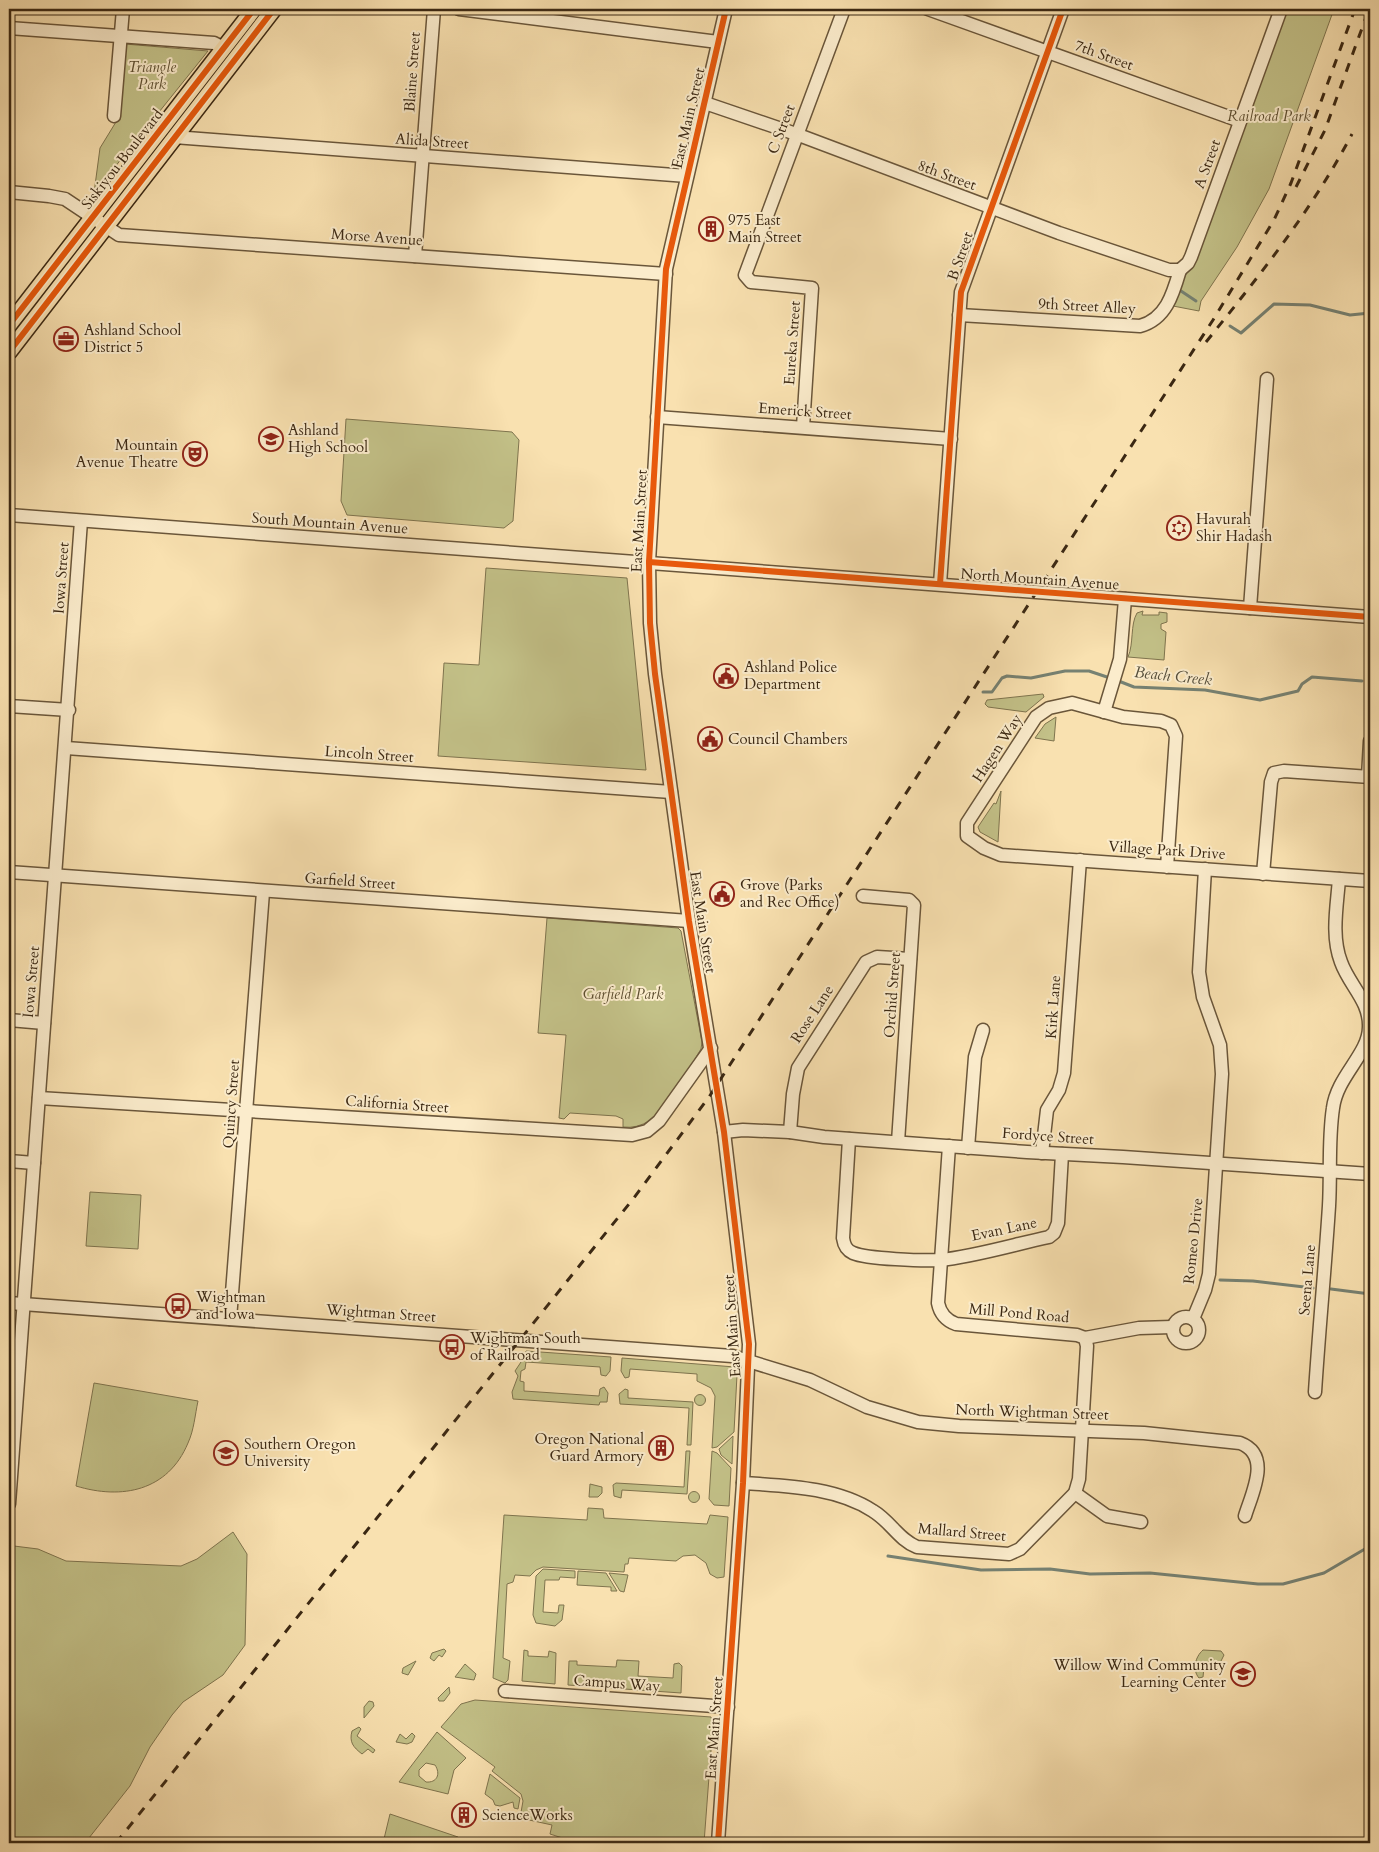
<svg xmlns="http://www.w3.org/2000/svg" width="1379" height="1852" font-family="Cardo,serif">
<rect width="100%" height="100%" fill="#f9e1b0"/>
<filter id="stains"><feTurbulence type="fractalNoise" baseFrequency=".004" numOctaves="4"/><feColorMatrix values="0 0 0 0 .2 0 0 0 0 .09 0 0 0 0 .02 0 0 0 .5 -.17"/></filter>
<radialGradient id="worn" r=".72"><stop offset=".6" stop-color="#630" stop-opacity="0"/><stop offset="1" stop-color="#630" stop-opacity=".3"/></radialGradient>
<g fill="#c3c188" stroke="#7f744e" fill-rule="evenodd">
<polygon points="1281,9 1334,9 1269,189 1237,247 1201,301 1199,311 1173,306"/>
<polygon points="125,44 208,51 94,193 100,148 119,117"/>
<polygon points="346,419 512,432 519,440 513,521 504,528 347,515 341,501"/>
<polygon points="486,568 627,578 646,770 438,756 444,663 479,665"/>
<path d="M1143 611 1142 615H1159V612L1167 613V622L1161 624V629L1166 632 1164 660 1128 657C1134 643 1130 625 1137 613Z"/>
<polygon points="1043,694 1044,697 1026,712 988,707 985,704 987,700"/>
<polygon points="1056,717 1054,741 1035,738 1045,724"/>
<polygon points="1001,791 998,842 980,832 978,827 994,803 996,804"/>
<path d="M547 918 678 928 681 931 702 1042 701 1049C683 1077 662 1132 623 1127V1119L616 1116 570 1113 564 1119 559 1118 566 1035 538 1033Z"/>
<polygon points="90,1192 141,1195 138,1249 86,1246"/>
<polygon points="526,1351 611,1357 610,1371 606,1376 601,1375 600,1367 526,1362 525,1369 521,1371 520,1381 524,1382 524,1391 599,1396 600,1389 604,1387 608,1393 607,1402 600,1402 599,1405 513,1399 512,1392 518,1376 515,1371 525,1356"/>
<polygon points="622,1358 735,1367 737,1375 734,1432 717,1447 712,1448 715,1396 711,1388 697,1381 697,1374 630,1369 629,1377 625,1378 621,1371"/>
<path d="M94 1383 198 1401C195 1415 194 1430 188 1443 168 1491 122 1500 76 1486Z"/>
<polygon points="625,1389 628,1390 628,1398 693,1402 691,1445 687,1445 689,1408 620,1404 619,1394"/>
<circle cx="700" cy="1400" r="5.5"/>
<polygon points="733,1436 732,1464 721,1455 719,1449"/>
<polygon points="686,1451 690,1451 687,1494 622,1490 621,1498 614,1496 613,1485 616,1483 684,1487"/>
<polygon points="712,1451 717,1453 731,1468 729,1506 714,1505 709,1499"/>
<polygon points="590,1484 602,1487 602,1493 598,1497 589,1497"/>
<circle cx="694" cy="1497" r="5.5"/>
<polygon points="588,1508 603,1509 604,1518 707,1524 710,1515 728,1517 724,1577 717,1578 710,1574 706,1563 695,1555 683,1556 676,1561 629,1558 628,1564 625,1564 624,1572 543,1567 536,1570 530,1576 515,1575 513,1582 507,1584 503,1658 510,1661 508,1680 505,1683 493,1678 504,1515 587,1520"/>
<polygon points="233,1532 247,1554 245,1645 223,1675 183,1702 172,1715 150,1747 130,1786 85,1843 9,1842 9,1618 14,1546 38,1549 66,1561 181,1566 197,1559"/>
<polygon points="543,1569 575,1571 575,1578 560,1577 559,1580 545,1580 543,1612 558,1613 559,1605 564,1605 562,1620 555,1626 536,1623 533,1615 536,1576"/>
<polygon points="578,1571 606,1573 617,1591 611,1591 611,1587 577,1585"/>
<polygon points="609,1573 628,1575 624,1592 620,1591"/>
<polygon points="444,1649 446,1651 442,1657 439,1655 434,1661 430,1658 432,1653"/>
<polygon points="524,1650 528,1651 528,1656 548,1657 549,1651 556,1653 555,1684 522,1681"/>
<path d="M1203 1650 1221 1651 1224 1655 1217 1669 1204 1667 1203 1677 1199 1678C1192 1670 1195 1657 1203 1650Z"/>
<polygon points="617,1660 639,1661 638,1676 673,1678 674,1664 679,1663 682,1666 681,1693 568,1685 569,1661 577,1661 577,1665 616,1667"/>
<polygon points="416,1661 408,1675 402,1673 403,1668"/>
<polygon points="465,1664 476,1674 474,1680 455,1677"/>
<polygon points="449,1687 450,1693 444,1701 439,1701 438,1698"/>
<polygon points="475,1700 711,1717 713,1724 704,1843 578,1843 550,1834 552,1825 520,1818 523,1801 521,1794 492,1771 495,1767 441,1727 461,1704"/>
<polygon points="369,1701 373,1702 374,1706 364,1718 364,1707"/>
<path d="M359 1727 361 1729 357 1736 375 1750 373 1753 368 1749 362 1754C353 1747 349 1742 352 1731Z"/>
<path d="M437 1732 466 1758 454 1770 448 1794 399 1782ZM426 1763 435 1765C441 1774 437 1783 426 1782L419 1776V1770Z"/>
<polygon points="412,1733 415,1736 412,1742 407,1744 396,1742 400,1734 406,1739"/>
<polygon points="490,1774 520,1798 518,1809 514,1808 513,1802 500,1806 495,1805 493,1800 485,1794"/>
<polygon points="390,1814 458,1837 457,1843 383,1843"/>
</g>
<g fill="none" stroke-linecap="round" stroke-linejoin="round">
<g stroke="#768172" stroke-width="3">
<polyline points="1181,291 1196,301"/>
<polyline points="1230,326 1241,333 1274,304 1310,305 1350,315 1370,313"/>
<polyline points="1116,680 1134,687 1205,690 1260,700 1298,691 1302,684 1312,677 1362,681"/>
<polyline points="983,692 992,692 1002,678 1007,676 1031,678 1065,671 1089,671 1110,678"/>
<polyline points="1220,1280 1253,1281 1313,1288"/>
<polyline points="1331,1289 1370,1294"/>
<polyline points="888,1556 981,1570 1050,1569 1090,1574 1150,1573 1258,1584 1283,1584 1324,1573 1370,1546"/>
</g>
<defs>
<g id="minor">
<polyline points="459,9 718,42"/>
<polyline points="928,9 1240,121"/>
<polyline points="9,28 214,43 224,48"/>
<polyline points="705,103 796,134 1059,233 1169,270 1180,270"/>
<polyline points="114,116 123,9"/>
<polyline points="174,137 687,176"/>
<polyline points="9,192 49,196 65,199 119,235 666,274"/>
<polyline points="415,256 434,9"/>
<polyline points="1180,270 1188,263 1191,257 1281,9"/>
<path d="M959 315 1140 326C1166 319 1173 294 1180 270"/>
<polyline points="657,417 951,439"/>
<polyline points="803,427 812,288 751,282 745,275 844,9"/>
<polyline points="9,515 1370,617"/>
<polyline points="940,584 961,292 1063,9"/>
<polyline points="1250,608 1267,379"/>
<polyline points="9,706 69,710"/>
<polyline points="1104,712 1120,659 1125,599"/>
<polyline points="66,748 671,792"/>
<polyline points="1368,777 1370,741"/>
<polyline points="1167,867 1176,736 1171,725 1161,721 1123,717 1072,703 1049,708 1036,717 967,823 967,836 984,848 1001,855 1370,881"/>
<polyline points="9,872 689,921"/>
<polyline points="1263,874 1271,782 1274,773 1284,771 1370,777"/>
<polyline points="863,896 909,900 914,905 898,1142"/>
<polyline points="9,1020 44,1023"/>
<polyline points="39,1098 632,1135 647,1131 659,1121 711,1048"/>
<polyline points="724,1132 743,1130 790,1132 824,1137 1027,1152 1123,1157 1370,1174"/>
<polyline points="790,1132 793,1094 798,1068 866,962 877,957 910,959"/>
<path d="M849 1139 843 1238C844 1245 846 1250 853 1253 867 1259 924 1261 940 1260 973 1257 1016 1244 1049 1237L1054 1233 1058 1223 1062 1154"/>
<polyline points="968,1148 975,1057 983,1030"/>
<polyline points="1042,1153 1047,1110 1059,1090 1064,1073 1080,860"/>
<polyline points="9,1161 34,1163"/>
<path d="M9 1303 732 1356 810 1380 867 1407 918 1422 959 1426 1144 1433 1240 1443C1272 1455 1252 1493 1245 1516"/>
<circle cx="1186" cy="1330" r="13"/>
<polyline points="230,1319 263,892"/>
<polyline points="1193,1319 1205,1290 1209,1274 1222,1074 1220,1045 1203,997 1199,972 1205,869"/>
<polyline points="1085,1338 1139,1328 1172,1327"/>
<path d="M1315 1392C1319 1330 1325 1268 1329 1206 1331 1174 1328 1141 1333 1108 1337 1076 1369 1054 1369 1027 1370 1001 1349 985 1341 962 1331 936 1337 906 1339 879"/>
<path d="M743 1483C786 1486 836 1487 873 1511 890 1521 899 1540 917 1547L1009 1554 1020 1549 1075 1493 1079 1479 1087 1346 1085 1338 1077 1335 956 1324C945 1320 940 1313 938 1303L949 1146"/>
<polyline points="1075,1493 1107,1516 1141,1522"/>
<polyline points="9,1504 81,521"/>
<polyline points="505,1691 728,1707"/>
<polyline points="718,1843 743,1483 749,1344 724,1132 689,921 655,674 650,623 649,562 666,269 726,9"/>
</g>
<g id="major">
<polyline points="9,325 254,9"/>
<polyline points="9,352 274,9"/>
</g>
</defs>
<use href="#minor" stroke="#6a563a" stroke-width="15"/>
<use href="#major" stroke="#3b2813" stroke-width="18"/>
<use href="#minor" stroke="#fbeccc" stroke-width="12"/>
<use href="#major" stroke="#f9e1b0" stroke-width="15"/>
<g stroke="#3b2813" stroke-width="3" stroke-dasharray="9 9" stroke-linecap="butt">
<polyline points="1296,187 1325,130 1369,9"/>
<path d="M1206 342C1260 275 1312 210 1352 134"/>
<polyline points="116,1843 633,1199 709,1097 1213,320 1274,220 1291,183 1355,9"/>
</g>
<defs>
<g id="cycleway">
<polyline points="9,325 254,9"/>
<polyline points="9,352 274,9"/>
<polyline points="649,562 1370,617"/>
<polyline points="940,584 961,292 1063,9"/>
<polyline points="718,1843 743,1483 749,1344 724,1132 689,921 655,674 650,623 649,562 666,269 726,9"/>
</g>
</defs>
<use href="#cycleway" stroke="#fbeccc" stroke-width="9"/>
<use href="#cycleway" stroke="#e8590c" stroke-width="6"/>
</g>
<defs>
<symbol id="building-ring" viewBox="-11 -11 22 22"><circle r="9.5" fill="#fbeccc" stroke="#8f2418" stroke-width="1.5"/><path d="M-4-6H4V6H1V3H-1V6H-4ZM-2.5-4.3h1.7v1.8h-1.7ZM.8-4.3h1.7v1.8H.8ZM-2.5-1h1.7V.8h-1.7ZM.8-1h1.7V.8H.8Z" fill="#8f2418"/></symbol>
<symbol id="office-ring" viewBox="-11 -11 22 22"><circle r="9.5" fill="#fbeccc" stroke="#8f2418" stroke-width="1.5"/><path d="M-6-3h4V-5.5h4V-3h4V5H-6ZM-1-4.5V-3h2v-1.5ZM-6 0V1H6V0Z" fill="#8f2418"/></symbol>
<symbol id="school-ring" viewBox="-11 -11 22 22"><circle r="9.5" fill="#fbeccc" stroke="#8f2418" stroke-width="1.5"/><path d="M0-5L7-2L0 1L-7-2ZM-4 1L0 2.5L4 1V4Q0 6-4 4Z" fill="#8f2418"/></symbol>
<symbol id="theatre-ring" viewBox="-11 -11 22 22"><circle r="9.5" fill="#fbeccc" stroke="#8f2418" stroke-width="1.5"/><path d="M-5-5.5Q0-4 5-5.5V0Q5 5 0 6Q-5 5-5 0ZM-3.3-2.5H-1v1.5H-3.3ZM1-2.5H3.3v1.5H1ZM-2.8 1Q0 5.5 2.8 1Z" fill="#8f2418"/></symbol>
<symbol id="synagogue-ring" viewBox="-11 -11 22 22"><circle r="9.5" fill="#fbeccc" stroke="#8f2418" stroke-width="1.5"/><path d="M0-6.5L5.6 3.2H-5.6ZM0 6.5L5.6-3.2H-5.6Z" fill="#8f2418"/></symbol>
<symbol id="civic-ring" viewBox="-11 -11 22 22"><circle r="9.5" fill="#fbeccc" stroke="#8f2418" stroke-width="1.5"/><path d="M-.6-6.5H3V-4.5H.6V-3L4-1V1h2V6H-6V1h2V-1L-.6-3ZM-1.2 2.5V6h2.4V2.5Z" fill="#8f2418"/></symbol>
<symbol id="bus-ring" viewBox="-11 -11 22 22"><circle r="9.5" fill="#fbeccc" stroke="#8f2418" stroke-width="1.5"/><path d="M-5-6H5V4H4V6H2V4H-2V6H-4V4H-5ZM-3.5-4V0h7V-4ZM-3.5 1.2v1.5H-2V1.2ZM2 1.2v1.5H3.5V1.2Z" fill="#8f2418"/></symbol>
<symbol id="university-ring" viewBox="-11 -11 22 22"><circle r="9.5" fill="#fbeccc" stroke="#8f2418" stroke-width="1.5"/><path d="M0-5L7-2L0 1L-7-2ZM-4 1L0 2.5L4 1V4Q0 6-4 4Z" fill="#8f2418"/></symbol>
</defs>
<g fill-rule="evenodd">
<use href="#building-ring" x="697" y="215" width="28" height="28"/>
<use href="#office-ring" x="52" y="325" width="28" height="28"/>
<use href="#school-ring" x="257" y="425" width="28" height="28"/>
<use href="#theatre-ring" x="181" y="440" width="28" height="28"/>
<use href="#synagogue-ring" x="1165" y="514" width="28" height="28"/>
<use href="#civic-ring" x="712" y="662" width="28" height="28"/>
<use href="#civic-ring" x="696" y="725" width="28" height="28"/>
<use href="#civic-ring" x="708" y="880" width="28" height="28"/>
<use href="#bus-ring" x="164" y="1292" width="28" height="28"/>
<use href="#bus-ring" x="438" y="1333" width="28" height="28"/>
<use href="#building-ring" x="647" y="1434" width="28" height="28"/>
<use href="#university-ring" x="212" y="1439" width="28" height="28"/>
<use href="#school-ring" x="1229" y="1660" width="28" height="28"/>
<use href="#building-ring" x="450" y="1801" width="28" height="28"/>
</g>
<g text-anchor="middle" dominant-baseline="central" stroke-width="4" stroke-linejoin="round" paint-order="stroke">
<g font-size="15" fill="#3b2813" stroke="#fbeccc">
<text transform="translate(1104 55) rotate(20)">7th Street</text>
<text transform="translate(412 72) rotate(-86)">Blaine Street</text>
<text transform="translate(688 118) rotate(-77)">East Main Street</text>
<text transform="translate(781 129) rotate(-69)">C Street</text>
<text transform="translate(432 141) rotate(4)">Alida Street</text>
<text transform="translate(122 159) rotate(-52)">Siskiyou Boulevard</text>
<text transform="translate(1207 164) rotate(-70)">A Street</text>
<text transform="translate(947 175) rotate(20)">8th Street</text>
<text transform="translate(377 237) rotate(4)">Morse Avenue</text>
<text transform="translate(960 256) rotate(-71)">B Street</text>
<text transform="translate(1087 306) rotate(3)">9th Street Alley</text>
<text transform="translate(792 343) rotate(-86)">Eureka Street</text>
<text transform="translate(805 411) rotate(4)">Emerick Street</text>
<text transform="translate(639 521) rotate(-87)">East Main Street</text>
<text transform="translate(330 523) rotate(4)">South Mountain Avenue</text>
<text transform="translate(61 578) rotate(-86)">Iowa Street</text>
<text transform="translate(1040 579) rotate(4)">North Mountain Avenue</text>
<text transform="translate(997 748) rotate(-57)">Hagen Way</text>
<text transform="translate(369 754) rotate(4)">Lincoln Street</text>
<text transform="translate(1167 850) rotate(4)">Village Park Drive</text>
<text transform="translate(350 881) rotate(4)">Garfield Street</text>
<text transform="translate(703 922) rotate(81)">East Main Street</text>
<text transform="translate(31 982) rotate(-85)">Iowa Street</text>
<text transform="translate(892 995) rotate(-86)">Orchid Street</text>
<text transform="translate(1053 1007) rotate(-86)">Kirk Lane</text>
<text transform="translate(812 1014) rotate(-57)">Rose Lane</text>
<text transform="translate(231 1104) rotate(-86)">Quincy Street</text>
<text transform="translate(397 1104) rotate(4)">California Street</text>
<text transform="translate(1048 1136) rotate(4)">Fordyce Street</text>
<text transform="translate(1004 1229) rotate(-12)">Evan Lane</text>
<text transform="translate(1193 1241) rotate(-84)">Romeo Drive</text>
<text transform="translate(1307 1280) rotate(-85)">Seena Lane</text>
<text transform="translate(381 1313) rotate(4)">Wightman Street</text>
<text transform="translate(1019 1313) rotate(5)">Mill Pond Road</text>
<text transform="translate(732 1326) rotate(-94)">East Main Street</text>
<text transform="translate(1032 1412) rotate(2)">North Wightman Street</text>
<text transform="translate(962 1532) rotate(5)">Mallard Street</text>
<text transform="translate(617 1683) rotate(4)">Campus Way</text>
<text transform="translate(714 1728) rotate(-86)">East Main Street</text>
</g>
<g font-size="15" font-style="italic" fill="#5d4e30" stroke="#fbeccc">
<text x="152" y="67">Triangle<tspan x="152" dy="17">Park</tspan></text>
<text x="1269" y="116">Railroad Park</text>
<text x="623" y="994">Garfield Park</text>
</g>
<g font-size="15" fill="#3b2813" stroke="#fbeccc" text-anchor="start">
<text x="728" y="220">975 East<tspan x="728" dy="17">Main Street</tspan></text>
<text x="84" y="330">Ashland School<tspan x="84" dy="17">District 5</tspan></text>
<text x="288" y="430">Ashland<tspan x="288" dy="17">High School</tspan></text>
<text x="178" y="445" text-anchor="end">Mountain<tspan x="178" dy="17">Avenue Theatre</tspan></text>
<text x="1196" y="519">Havurah<tspan x="1196" dy="17">Shir Hadash</tspan></text>
<text x="744" y="667">Ashland Police<tspan x="744" dy="17">Department</tspan></text>
<text x="728" y="739">Council Chambers</text>
<text x="740" y="885">Grove (Parks<tspan x="740" dy="17">and Rec Office)</tspan></text>
<text x="196" y="1297">Wightman<tspan x="196" dy="17">and Iowa</tspan></text>
<text x="470" y="1338">Wightman South<tspan x="470" dy="17">of Railroad</tspan></text>
<text x="644" y="1439" text-anchor="end">Oregon National<tspan x="644" dy="17">Guard Armory</tspan></text>
<text x="244" y="1444">Southern Oregon<tspan x="244" dy="17">University</tspan></text>
<text x="1226" y="1665" text-anchor="end">Willow Wind Community<tspan x="1226" dy="17">Learning Center</tspan></text>
<text x="482" y="1815">ScienceWorks</text>
</g>
<g font-size="16" font-style="italic" fill="#544d3a" stroke="#fbeccc">
<text transform="translate(1173 676) rotate(6)">Beach Creek</text>
</g>
</g>
<rect width="1379" height="1852" fill="none" stroke="#f9e1b0" stroke-width="30"/>
<rect x="10" y="10" width="1359" height="1832" fill="none" stroke="#3b2813" stroke-width="2.5"/>
<rect x="15" y="15" width="1349" height="1822" fill="none" stroke="#3b2813"/>
<rect width="100%" height="100%" filter="url(#stains)"/>
<rect width="100%" height="100%" fill="url(#worn)"/>
</svg>
